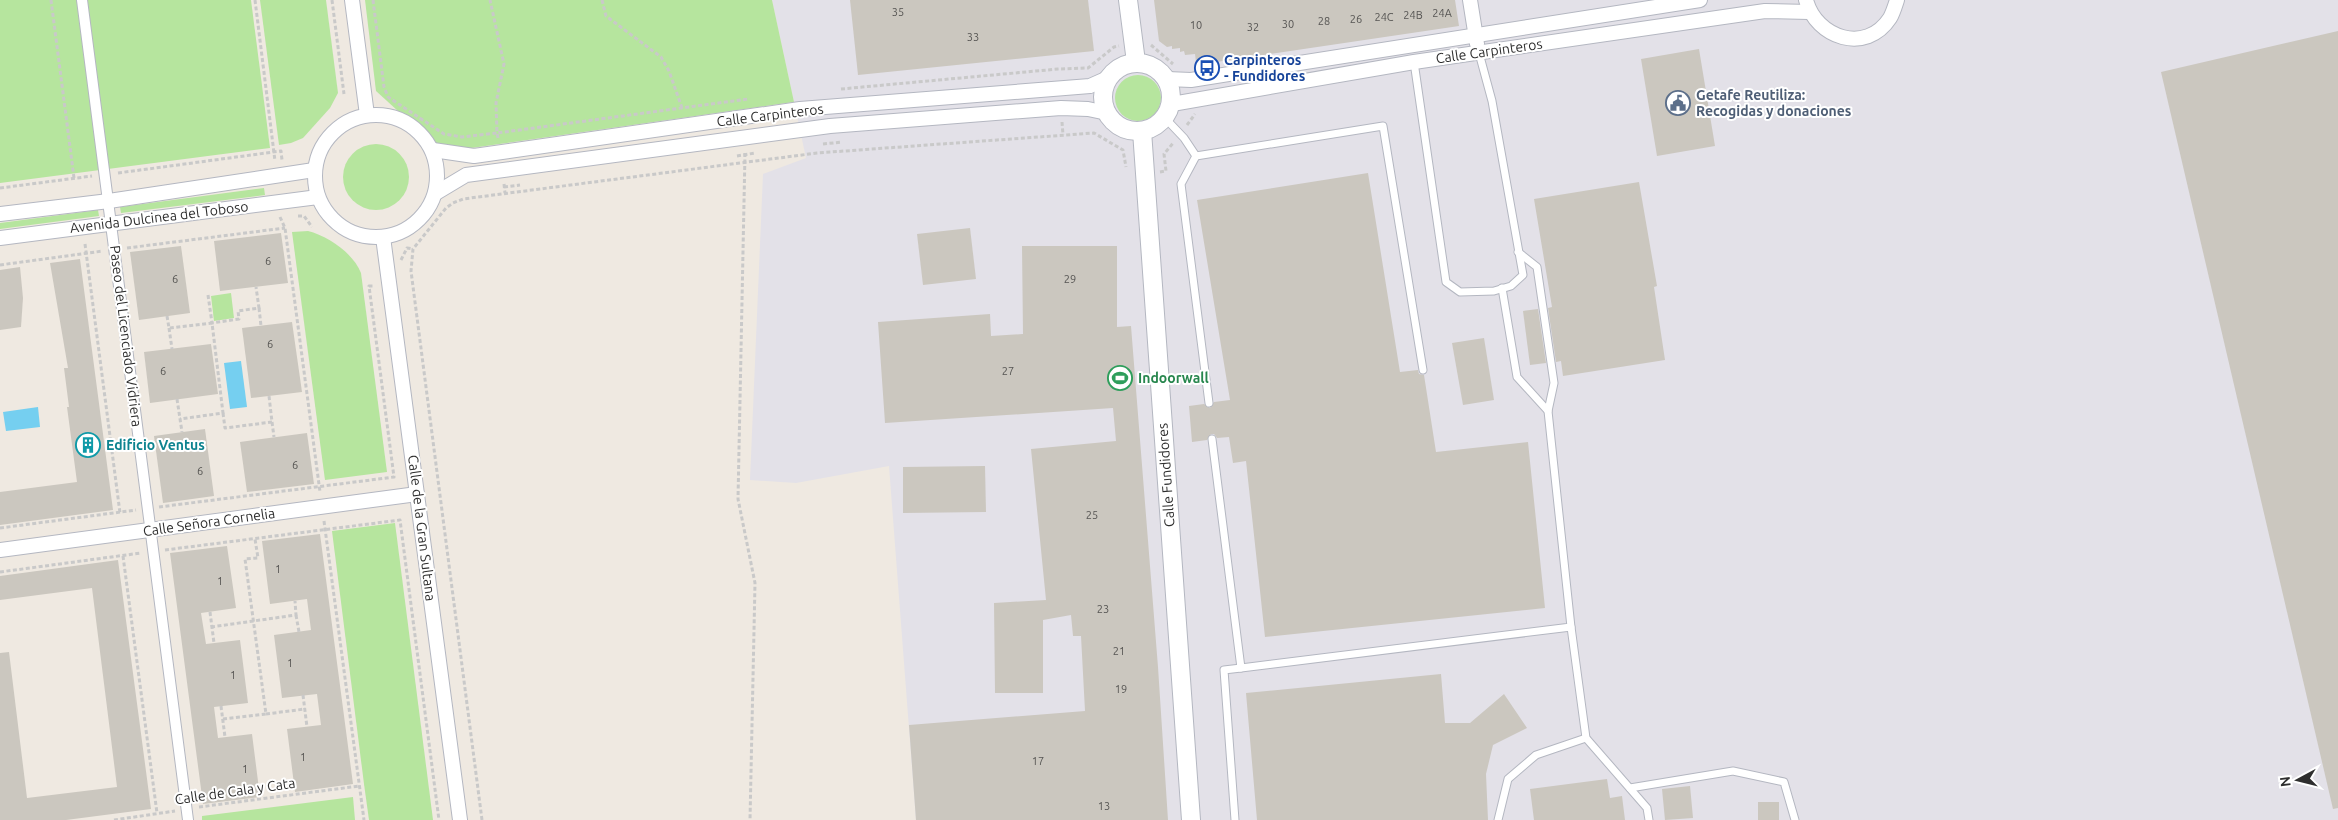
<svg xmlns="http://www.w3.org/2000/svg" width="2338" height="820" font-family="Ubuntu,sans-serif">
<rect width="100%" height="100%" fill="#efe9e1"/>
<polygon fill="#e3e1e8" points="772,0 2338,0 2338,820 916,820 889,466 796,483 750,480 763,174 806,158"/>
<g fill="#b6e59e">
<polygon points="0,0 251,0 270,148 0,183"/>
<polygon points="260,0 326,0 338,93 330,108 303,138 291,143 279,145"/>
<polygon points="365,0 772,0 794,102 443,152 376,91"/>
<circle cx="1138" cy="98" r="23"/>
<circle cx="376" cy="177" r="33"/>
<polygon points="264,188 265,195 121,213 120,207"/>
<polygon points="98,210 99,216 0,229 0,223"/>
<path d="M308 231C328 236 353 253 361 273L387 472 325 480 292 232Z"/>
<polygon points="231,293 234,318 214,321 211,296"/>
<polygon points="395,523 433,820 369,820 364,784 332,531"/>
<polygon points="353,797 355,820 202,820 202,816"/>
</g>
<g fill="#75cff0">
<polygon points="241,361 247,407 230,409 224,363"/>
<polygon points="38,407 40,427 6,431 3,412"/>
</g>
<g fill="#cbc7bf">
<polygon points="850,0 1088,0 1094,51 858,75"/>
<polygon points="1154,0 1455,0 1459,26 1203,64 1203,61 1196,62 1195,54 1185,55 1184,51 1180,52 1180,48 1172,49 1172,46 1167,47 1159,41"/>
<polygon points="2338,31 2338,808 2333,809 2161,72"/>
<polygon points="1699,49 1715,146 1657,156 1641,59"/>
<polygon points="1368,173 1400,372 1418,370 1419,374 1424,375 1436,452 1528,442 1545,608 1265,637 1246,461 1233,463 1229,437 1217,438 1214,434 1211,434 1207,440 1192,442 1189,406 1204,404 1210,408 1214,402 1230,400 1197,200"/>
<polygon points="1639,182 1657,286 1654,287 1665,360 1563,376 1561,361 1556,362 1548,308 1552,307 1534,199"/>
<polygon points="970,228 976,279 923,285 917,234"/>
<polygon points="281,233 288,283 220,291 214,241"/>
<polygon points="181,246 190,313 139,320 130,252"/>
<polygon points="1022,246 1117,246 1117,327 1131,326 1158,667 1168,820 916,820 909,725 1085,711 1081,636 1073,636 1071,615 1043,620 1043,693 995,693 994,603 1046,600 1031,449 1116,441 1113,408 885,423 878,322 990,314 991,336 1023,334"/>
<polygon points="80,259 113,510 0,525 0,492 77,482 67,407 69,407 64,368 68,368 50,263"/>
<polygon points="20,267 23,298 21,327 0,330 0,270"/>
<polygon points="1538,309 1546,363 1530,365 1523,311"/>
<polygon points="292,322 302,392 251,398 242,328"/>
<polygon points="1484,338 1494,400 1463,405 1452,343"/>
<polygon points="211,344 218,394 150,403 144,352"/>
<polygon points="205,429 214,496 163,503 154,436"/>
<polygon points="307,433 314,484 247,492 240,442"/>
<polygon points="985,466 986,512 903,513 903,467"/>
<polygon points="320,534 353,784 295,792 287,729 321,725 317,694 282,698 274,635 311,630 307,599 270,604 262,541"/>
<polygon points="227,546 236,608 201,613 206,644 240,640 248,703 214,707 218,738 252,734 260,797 203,804 170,553"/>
<polygon points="118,560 151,809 66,820 0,820 0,653 9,652 27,798 117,787 92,588 0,600 0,576"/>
<polygon points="1441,674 1445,723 1470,723 1504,694 1527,728 1493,745 1486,774 1488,820 1257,820 1246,693"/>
<polygon points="1607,779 1610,798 1622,796 1625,820 1534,820 1530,789"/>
<polygon points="1690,786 1693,818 1665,820 1662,789"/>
<rect x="1758" y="802" width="21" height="18"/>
</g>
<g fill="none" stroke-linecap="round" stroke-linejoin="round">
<defs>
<g id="service">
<polyline points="1414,62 1446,282 1460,292 1494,291 1511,286 1523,275 1492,101 1479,53"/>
<polyline points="1165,118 1184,138 1196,156"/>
<polyline points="1518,252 1537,267 1554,383 1548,411"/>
<polyline points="1209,403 1181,184 1196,156 1383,126 1423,370"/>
<polyline points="1212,439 1241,668 1571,627 1548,411 1517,377 1502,288"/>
<polyline points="1571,627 1586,738 1647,808 1649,820"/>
<polyline points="1630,788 1733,771 1784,782 1795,820"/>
<polyline points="1235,820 1224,670 1241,668"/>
<polyline points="1498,820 1508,779 1536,755 1586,738"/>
</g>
<polyline id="pedestrian" points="82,0 188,820"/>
<g id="minor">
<polyline points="352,0 367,115"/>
<polyline points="1470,0 1477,44"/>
<path d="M1806 0C1816 38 1866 55 1890 18 1893 13 1895 6 1897 0"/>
<polyline points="1167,79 1191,80 1700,0"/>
<polyline points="1172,104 1414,62 1765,11 1809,12"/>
<circle cx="376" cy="176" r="61"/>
<polyline points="433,150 474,156 800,109 1090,86 1108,78"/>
<polyline points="436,193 466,175 830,126 1061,108 1088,109 1107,113"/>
<polyline points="0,214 109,201 314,170"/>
<polyline points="383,237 460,820"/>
<polyline points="0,238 318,197"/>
<polyline points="0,550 417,494"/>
</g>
<g id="tertiary">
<polyline points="1128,0 1136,62"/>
<circle cx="1137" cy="97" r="34"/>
<polyline points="1142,131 1191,820"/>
</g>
</defs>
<use href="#service" stroke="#b4b7c1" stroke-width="9"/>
<use href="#pedestrian" stroke="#b4b7c1" stroke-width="12"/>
<use href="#minor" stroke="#b4b7c1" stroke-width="16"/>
<use href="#tertiary" stroke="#b4b7c1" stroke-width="20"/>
<g stroke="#c9c9c9" stroke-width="3" stroke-dasharray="4 2.5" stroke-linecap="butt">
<polyline points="51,0 74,178"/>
<polyline points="255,0 275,161"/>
<polyline points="332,0 344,94"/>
<polyline points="373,0 384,87 388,97 444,134 462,137 497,133 496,103 504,64 490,0"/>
<polyline points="602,0 606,16 661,57 669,71 682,108"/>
<polyline points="1151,45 1173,64"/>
<polyline points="841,89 1058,69 1088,68 1114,47 1119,46"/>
<polyline points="1062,122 1063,135"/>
<polyline points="1187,125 1195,114"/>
<polyline points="498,138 497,133 748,99"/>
<polyline points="823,144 842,142"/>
<polyline points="745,153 738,499 755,583 750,820"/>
<polyline points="737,156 755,153"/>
<polyline points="1160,172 1166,171 1164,154 1174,142"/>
<polyline points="118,173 281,151 282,160"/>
<polyline points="504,184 505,193"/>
<polyline points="504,187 520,185"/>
<polyline points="0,188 92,176"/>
<polyline points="298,216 304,216 312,227"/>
<polyline points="280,217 285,228 320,492"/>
<polyline points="85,244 120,513"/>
<polyline points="127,248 285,228"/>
<polyline points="401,260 407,248 413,249"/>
<polyline points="0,265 103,251"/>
<polyline points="208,295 212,323 239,319 238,311 259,308 256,287"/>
<polyline points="259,308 261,326"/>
<polyline points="167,316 169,328 212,323 223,413 180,419"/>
<polyline points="169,328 172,349"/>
<polyline points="177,399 182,432"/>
<polyline points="223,413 225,428 272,422 269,396"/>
<polyline points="272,422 274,437"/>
<polyline points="159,507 394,477 369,286 374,286"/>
<polyline points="324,521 364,820"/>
<polyline points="0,528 136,510"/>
<polyline points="165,550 400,520 439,820"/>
<polyline points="123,556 157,813"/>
<polyline points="0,572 141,553"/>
<polyline points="210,612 214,643"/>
<polyline points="296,615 299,632"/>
<polyline points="211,627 296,615 295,601"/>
<polyline points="303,695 307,727"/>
<polyline points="221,706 225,737"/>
<polyline points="266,714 305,709"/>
<polyline points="223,719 266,714 245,559 258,558 255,539"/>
<polyline points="199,807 359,786"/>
<polyline points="114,820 175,811"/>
<polyline points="482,820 411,271 413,249 446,208 453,203 463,199 817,153 1094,133 1123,150 1126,167"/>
</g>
<use href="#service" stroke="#fff" stroke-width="7"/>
<use href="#pedestrian" stroke="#fff" stroke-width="10"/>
<use href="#minor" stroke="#fff" stroke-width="14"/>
<use href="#tertiary" stroke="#fff" stroke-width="18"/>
</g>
<defs>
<symbol id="bus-ring" viewBox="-11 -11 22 22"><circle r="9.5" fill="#fff" stroke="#1a4fb4" stroke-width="1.5"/><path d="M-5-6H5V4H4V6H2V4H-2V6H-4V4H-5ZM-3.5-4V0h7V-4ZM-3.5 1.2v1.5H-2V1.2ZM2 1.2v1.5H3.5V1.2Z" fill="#1a4fb4"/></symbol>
<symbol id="civic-ring" viewBox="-11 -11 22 22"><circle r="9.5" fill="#fff" stroke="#5c6f8a" stroke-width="1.5"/><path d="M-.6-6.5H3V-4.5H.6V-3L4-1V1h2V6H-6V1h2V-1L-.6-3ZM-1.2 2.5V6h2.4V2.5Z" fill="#5c6f8a"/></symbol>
<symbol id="stadium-ring" viewBox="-11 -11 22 22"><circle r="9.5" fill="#fff" stroke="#2e9e5b" stroke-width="1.5"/><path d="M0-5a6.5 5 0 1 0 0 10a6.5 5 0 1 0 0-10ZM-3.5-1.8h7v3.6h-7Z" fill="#2e9e5b"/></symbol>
<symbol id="building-ring" viewBox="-11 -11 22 22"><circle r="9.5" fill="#fff" stroke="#0f9aa8" stroke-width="1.5"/><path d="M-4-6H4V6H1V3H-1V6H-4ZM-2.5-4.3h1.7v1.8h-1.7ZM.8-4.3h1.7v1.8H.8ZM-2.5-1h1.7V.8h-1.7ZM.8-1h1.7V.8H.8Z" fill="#0f9aa8"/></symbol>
</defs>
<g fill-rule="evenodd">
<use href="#bus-ring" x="1193" y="54" width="28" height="28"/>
<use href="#civic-ring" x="1664" y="89" width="28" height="28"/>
<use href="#stadium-ring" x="1106" y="364" width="28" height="28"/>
<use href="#building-ring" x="74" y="431" width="28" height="28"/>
</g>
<g text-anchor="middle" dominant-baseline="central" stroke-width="4" stroke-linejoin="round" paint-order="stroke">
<g font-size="11" fill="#555452">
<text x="898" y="12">35</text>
<text x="1442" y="13">24A</text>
<text x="1413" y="15">24B</text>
<text x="1384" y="17">24C</text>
<text x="1356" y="19">26</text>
<text x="1324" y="21">28</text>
<text x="1288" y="24">30</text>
<text x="1196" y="25">10</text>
<text x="1253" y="27">32</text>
<text x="973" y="37">33</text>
<text x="268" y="261">6</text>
<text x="175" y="279">6</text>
<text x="1070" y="279">29</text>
<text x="270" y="344">6</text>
<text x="163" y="371">6</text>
<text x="1008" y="371">27</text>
<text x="295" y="465">6</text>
<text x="200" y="471">6</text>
<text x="1092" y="515">25</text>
<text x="278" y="569">1</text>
<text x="220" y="581">1</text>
<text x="1103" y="609">23</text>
<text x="1119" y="651">21</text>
<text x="290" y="663">1</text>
<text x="233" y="675">1</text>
<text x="1121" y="689">19</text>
<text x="303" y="757">1</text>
<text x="1038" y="761">17</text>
<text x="245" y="769">1</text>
<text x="1104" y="806">13</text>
</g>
<g font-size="14" fill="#2e2e2e" stroke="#fff">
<text transform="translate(1489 51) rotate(-8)">Calle Carpinteros</text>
<text transform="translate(770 115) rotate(-7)">Calle Carpinteros</text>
<text transform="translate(159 217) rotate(-7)">Avenida Dulcinea del Toboso</text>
<text transform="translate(126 336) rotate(83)">Paseo del Licenciado Vidriera</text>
<text transform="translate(1166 475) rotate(-94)">Calle Fundidores</text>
<text transform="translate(209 522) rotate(-8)">Calle Señora Cornelia</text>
<text transform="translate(422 528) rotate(83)">Calle de la Gran Sultana</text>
<text transform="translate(235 791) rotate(-8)">Calle de Cala y Cata</text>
</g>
<g font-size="14" font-weight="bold" fill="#164399" stroke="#fff" text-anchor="start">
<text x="1224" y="60">Carpinteros<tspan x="1224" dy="16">- Fundidores</tspan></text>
</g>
<g font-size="14" font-weight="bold" fill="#4e5e75" stroke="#fff" text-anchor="start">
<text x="1696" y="95">Getafe Reutiliza:<tspan x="1696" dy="16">Recogidas y donaciones</tspan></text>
</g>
<g font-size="14" font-weight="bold" fill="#27864d" stroke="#fff" text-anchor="start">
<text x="1138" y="378">Indoorwall</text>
</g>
<g font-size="14" font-weight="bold" fill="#0d838f" stroke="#fff" text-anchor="start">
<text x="106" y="445">Edificio Ventus</text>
</g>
</g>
<g transform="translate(2298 780) rotate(263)" stroke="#ffffff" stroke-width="4" paint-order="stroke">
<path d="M0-4L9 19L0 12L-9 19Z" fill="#2e2e2e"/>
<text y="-8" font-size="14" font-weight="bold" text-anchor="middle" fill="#2e2e2e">N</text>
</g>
</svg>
